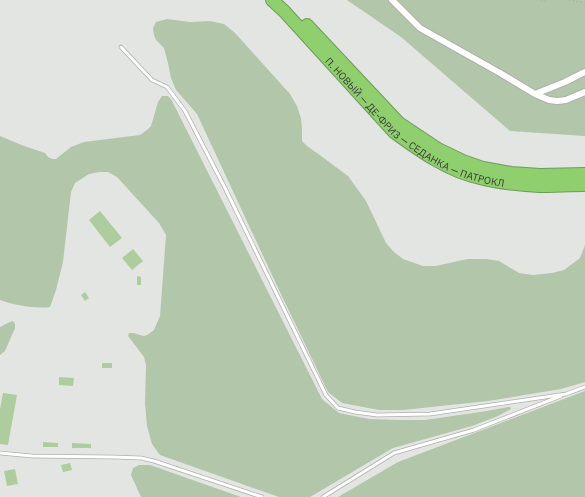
<svg xmlns="http://www.w3.org/2000/svg" width="585" height="497" viewBox="0 0 585 497" font-family="'IBM Plex Sans',sans-serif">
<style>
.green{fill:#b2c6a9}
.building{fill:#aecd9f}
.lines{fill:none;stroke-linecap:round;stroke-linejoin:round}
.lane-casing{stroke:#afb1ae;stroke-width:4.5}
.street-casing{stroke:#afb1ae;stroke-width:8}
.highway-casing{stroke:#709a5b;stroke-width:14}
.path{stroke:#a0a2a0;stroke-width:1;stroke-dasharray:1 3;stroke-linecap:butt}
.lane{stroke:#fff;stroke-width:3}
.street{stroke:#fff;stroke-width:6}
.highway{stroke:#8fcf6e;stroke-width:12}
.labels{text-anchor:middle;stroke-width:3;stroke-linejoin:round;paint-order:stroke}
.street-label{font-size:10px;fill:#373837;stroke:#e3e5e2}
</style>
<rect width="100%" height="100%" fill="#e3e5e2"/>
<path class="green" d="M347 0H585V136L510 131 401 37Z
M167 19 190 22 210 21 224 24 235 33 290 94 297 106 301 118 302 129V141L307 146 317 153 348 176 366 201 386 243 394 252 403 259 423 266H436L467 259H486L499 261 519 273 533 275 552 273 564 270 580 258 585 245V382L561 389 488 401 403 410H379L342 403 328 392 279 290 197 114 176 90 171 78 168 63 164 48 156 40 154 35 153 28 156 22Z
M162 96H168L171 99 322 399 339 413 369 419 398 420H425L487 411 508 407H510L511 409 498 416 472 426 393 448 310 497H279L160 455 152 444 147 426 145 404 146 365 144 357 128 336 129 333H133L144 336 147 335 154 330 160 316 166 235 159 223 117 177 108 172H99L89 174 75 183 71 192 63 262 56 290 50 307C35 309 14 305 0 300V136L24 146 45 153 48 157 52 159H56L71 147 84 142 140 135 147 130 151 126 158 102Z
M13 321 15 324V328L5 351 0 355V327L10 322Z
M585 391V497H338L398 462Z
M139 465H150L241 497H141L131 475 133 468Z"/>
<path class="building" d="M100 211 122 238 110 247 89 220Z
M133 249 143 261 132 270 122 258Z
M137 276 141 277V285H137Z
M85 292 89 298 85 301 81 295Z
M102 363H112V368H102Z
M59 377 74 378 73 386 59 385Z
M3 393 17 395 8 445 0 444V409Z
M43 442 58 443V447H43Z
M72 443 91 444V448H72Z
M70 463 72 470 63 472 61 465Z
M15 469 18 484 7 486 4 471Z"/>
<g class="lines">
<defs>
<path id="lane" d="M121 47 152 80 167 87 185 111 225 188 326 395 338 408 355 412 377 415 430 414 566 394 585 387
M0 453 32 456 113 457 141 458 154 461 262 497
M323 497 394 453 474 430 561 396"/>
<path id="street" d="M392 0 420 28 500 73 535 94 549 100 557 101 566 100 585 92
M535 94 565 82 585 72"/>
<g id="highway">
<path id="s1" d="M272 0 284 11 394 132C420 151 448 171 480 178 499 183 520 185 539 186 554 186 570 185 585 185"/>
<path d="M307 25 399 123 438 149 463 161 483 168 511 173 540 175 585 174"/>
</g>
</defs>
<use href="#lane" class="lane-casing"/>
<use href="#street" class="street-casing"/>
<use href="#highway" class="highway-casing"/>
<path class="path" d="M541 0 546 1 548 0
M569 0 585 3"/>
<use href="#lane" class="lane"/>
<use href="#street" class="street"/>
<use href="#highway" class="highway"/>
</g>
<g class="labels">
<g class="street-label">
<text dy="4" stroke="none"><textPath href="#s1" startOffset="192">П. НОВЫЙ — ДЕ-ФРИЗ — СЕДАНКА — ПАТРОКЛ</textPath></text>
</g>
</g>
</svg>
